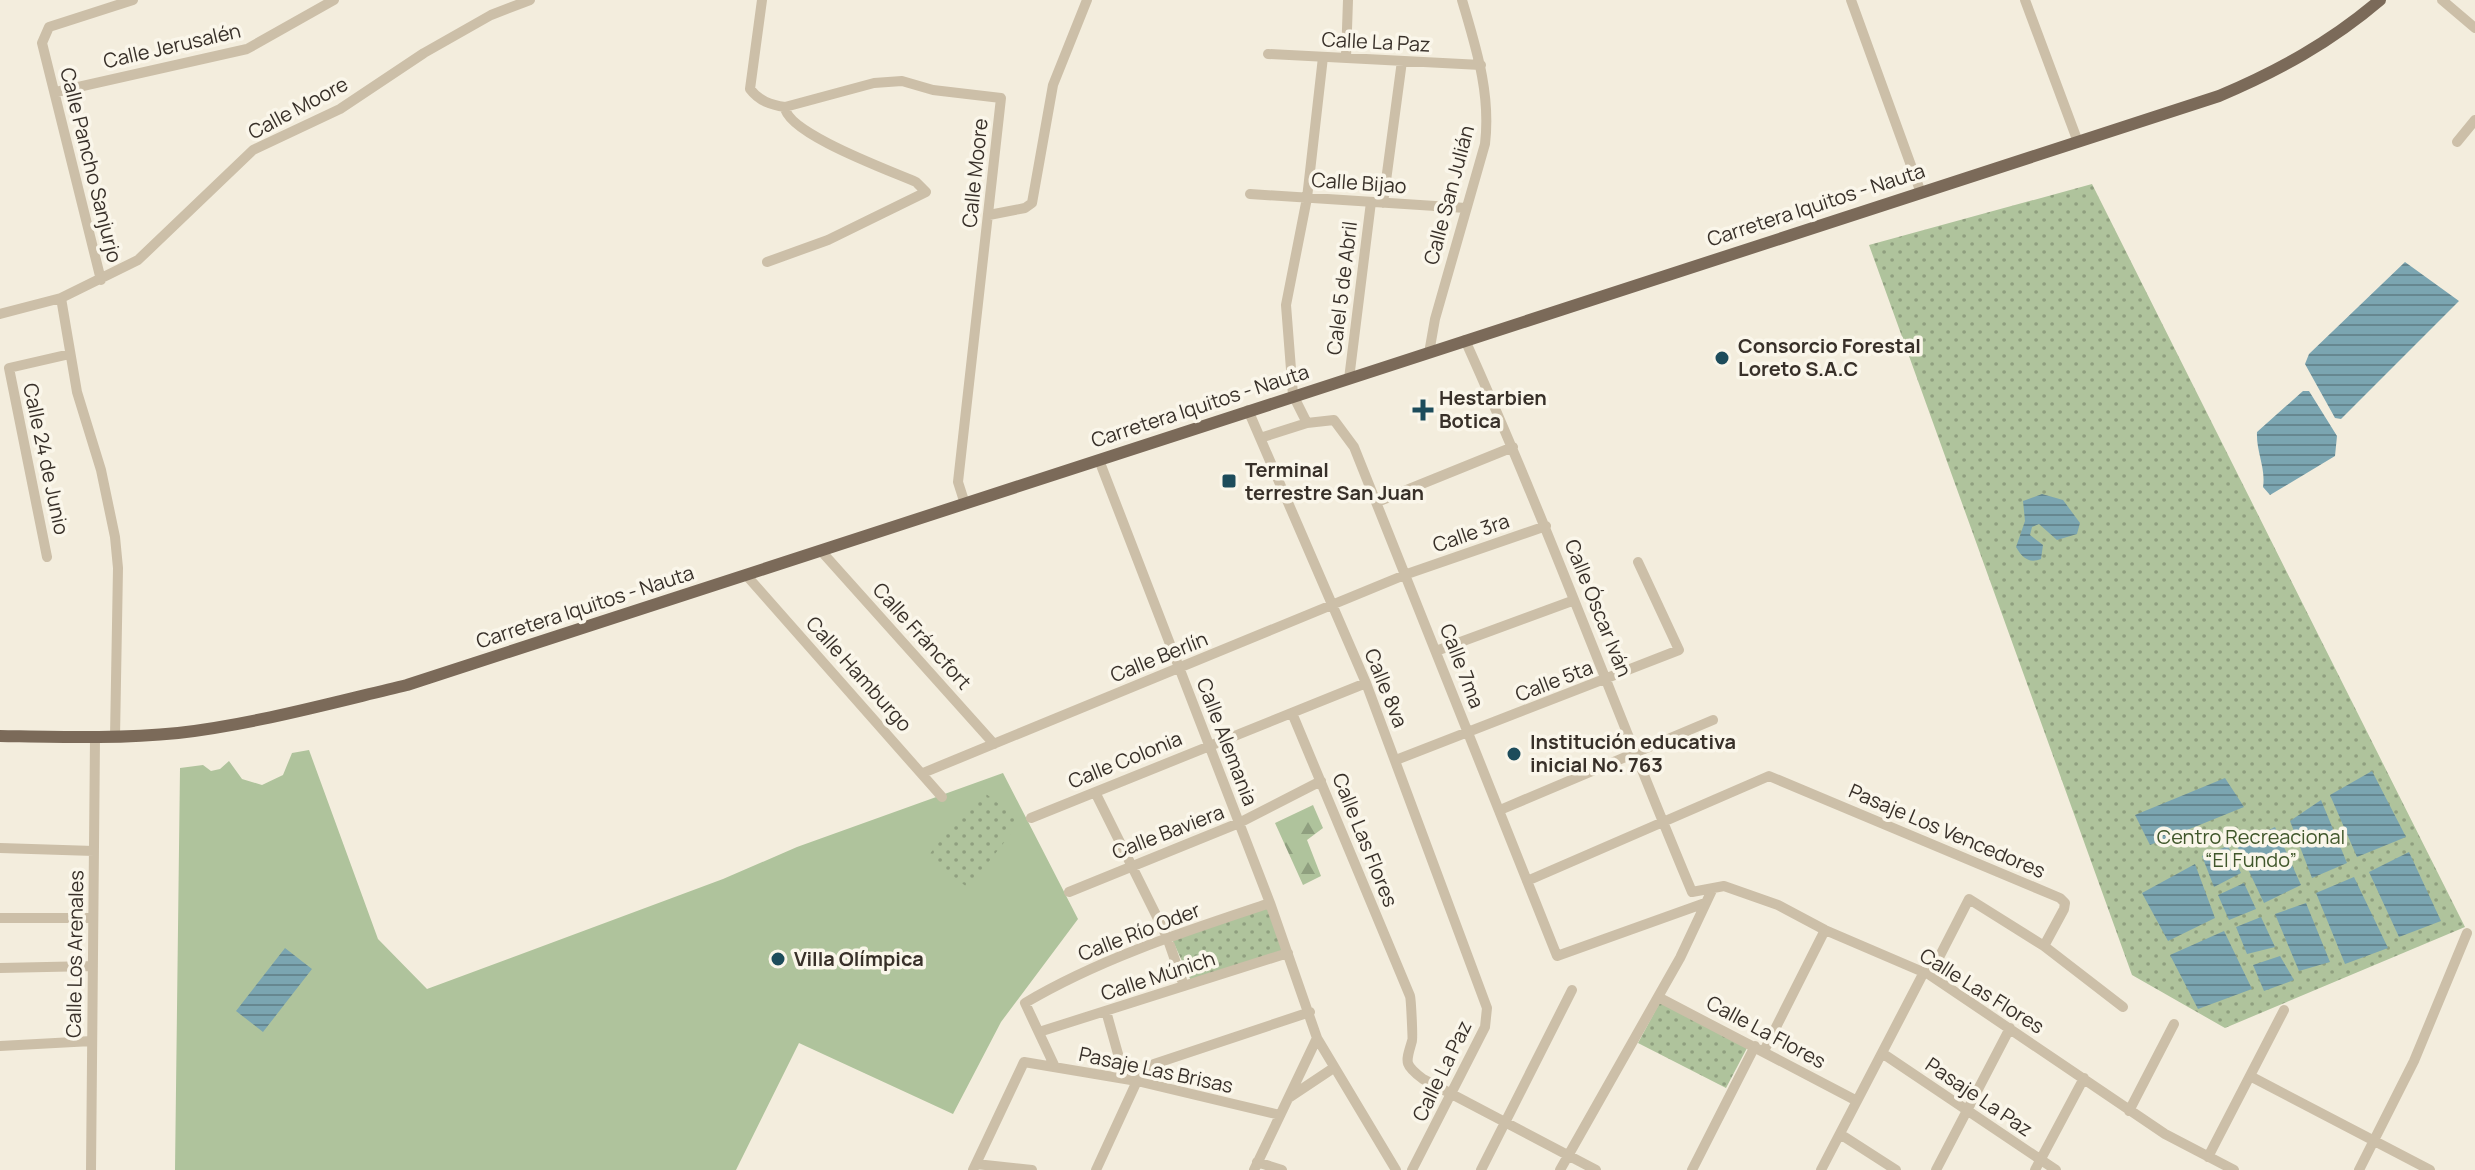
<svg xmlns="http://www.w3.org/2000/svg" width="2475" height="1170" viewBox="0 0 2475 1170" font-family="Manrope,sans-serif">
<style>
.grass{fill:#afc39c}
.forest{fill:url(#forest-firs)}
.park{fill:url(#park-dots)}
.water{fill:url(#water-rules)}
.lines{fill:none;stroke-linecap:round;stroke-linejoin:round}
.minor{stroke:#ccbfa8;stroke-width:10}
.major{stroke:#7b6a59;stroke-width:12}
.poi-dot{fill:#1d4c5b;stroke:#faf6ea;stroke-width:3}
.labels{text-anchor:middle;stroke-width:7;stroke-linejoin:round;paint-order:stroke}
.street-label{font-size:20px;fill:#383029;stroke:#faf6ea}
.poi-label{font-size:20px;font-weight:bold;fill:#383029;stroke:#faf6ea;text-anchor:start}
.park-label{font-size:20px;fill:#40572b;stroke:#faf6ea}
</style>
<defs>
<pattern id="forest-firs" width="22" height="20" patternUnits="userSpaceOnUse" patternTransform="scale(2)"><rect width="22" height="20" fill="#afc39c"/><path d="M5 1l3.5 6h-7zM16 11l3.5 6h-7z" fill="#8f9f7f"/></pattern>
<pattern id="park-dots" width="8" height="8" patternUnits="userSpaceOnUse" patternTransform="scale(2)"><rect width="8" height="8" fill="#afc39c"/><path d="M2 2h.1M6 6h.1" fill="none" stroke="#8f9f7f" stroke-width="1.8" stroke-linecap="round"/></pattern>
<pattern id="water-rules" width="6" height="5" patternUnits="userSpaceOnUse" patternTransform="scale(2)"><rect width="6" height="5" fill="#7ba5b1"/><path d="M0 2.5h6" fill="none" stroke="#668790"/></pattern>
</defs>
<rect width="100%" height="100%" fill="#f3eddd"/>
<path class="grass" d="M309 750 378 939 427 989 723 879 797 847 1003 773 1078 919 1001 1022 953 1114 799 1043 736 1170H175L180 768 203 765 211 771 220 769 229 761 242 779 262 785 283 775 292 753Z"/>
<path class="forest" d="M1313 805 1323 828 1307 840 1321 876 1303 885 1275 823Z"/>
<path class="park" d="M2092 184 2465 927 2225 1028 2132 975 1869 245Z
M981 790 1021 821 968 888 928 856Z
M1271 904 1289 952 1192 983 1171 937Z
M1660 1002 1747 1048 1726 1088 1638 1043Z"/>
<path class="water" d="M2405 262 2459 301 2341 419 2335 418 2305 364 2309 354Z
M2303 391H2309L2337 436 2335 456 2270 495 2263 487C2266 468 2256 452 2257 432Z
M2042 494 2063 500 2080 523 2077 534 2057 540 2039 524 2032 527 2030 535 2043 545 2041 559C2028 564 2022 557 2016 547L2025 521 2023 501Z
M2372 771 2406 837 2357 857 2330 795Z
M2225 778 2244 807 2150 845 2135 815Z
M2321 800 2347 863 2312 878 2290 821Z
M2275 827 2301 885 2264 903 2237 846Z
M2228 846 2241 873 2214 887 2202 856Z
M2409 852 2441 921 2399 937 2369 872Z
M2195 864 2215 918 2168 941 2142 893Z
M2354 877 2388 948 2345 964 2316 893Z
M2244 883 2256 909 2229 920 2218 895Z
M2306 903 2330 962 2299 971 2275 914Z
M2261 917 2275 947 2247 954 2236 927Z
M2224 931 2252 989 2198 1009 2170 955Z
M285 948 312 969 263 1032 236 1011Z
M2280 956 2294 980 2264 991 2253 965Z"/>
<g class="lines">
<path class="minor" d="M762 0 750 89C759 101 771 105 785 107L874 83 902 81 933 90 1001 98 958 482 965 504
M1851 0 1921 193
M2025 0 2078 142
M2442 0 2475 28
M1268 54 1481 65
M1346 58 1348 0
M56 92 247 49 334 0
M2457 142 2475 120
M1250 194 1466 208
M1383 203 1402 61
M989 215 1025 208 1032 203 1053 85 1087 0
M767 262 828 240 926 192 916 182C891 171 786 133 785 107
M101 280 42 43 49 27 133 0
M61 298 138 260 253 150 340 109 424 53 491 15 530 0
M0 314 61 298 77 392 101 470 115 537 118 568 115 737
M1465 340C1547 522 1615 709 1692 892L1724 886 1778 905 1825 930 1930 975 2165 1134 2234 1170
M1429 353 1435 319 1485 144C1491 93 1476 48 1462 0
M1349 379 1371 202
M1248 410 1366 683 1487 1008 1485 1027 1412 1170
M1307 423 1293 395 1286 305 1307 198 1323 57
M1260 438 1307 423 1334 420 1354 447 1557 956 1705 903
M1099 460 1270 903 1317 1038 1396 1170
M1377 502 1513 447
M822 552 994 744
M47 557 9 368 70 354
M747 576 942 797
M1436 651 1572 601
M1292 713 1410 996C1411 999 1413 1039 1412 1041 1406 1062 1403 1064 1423 1079L1596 1170
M1396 760 1679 650 1638 562
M923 773 1407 574 1546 526
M1095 792 1167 937 1184 986
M1500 810 1713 720
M1031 818 1366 683
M0 848 94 851
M1527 881 1769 776 2060 898 2065 903 2064 909 2044 946
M1069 892 1239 823 1321 781
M0 918H93
M0 968 93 966
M1930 975 1969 899 2044 946 2123 1007
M1658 997 1857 1101
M1106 1011 1125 1079
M1039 1032 1288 953
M0 1046 92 1041
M1764 1051 1825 930
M1882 1053 2056 1170
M1055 1067 1025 1003C1101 958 1186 931 1270 903
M2250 1076 2430 1170
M1290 1097 1332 1069
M2129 1111 2174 1024
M1840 1134 1896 1170
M2208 1157 2284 1010
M1257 1162 1282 1170
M976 1164 1032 1170
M91 1170 95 738
M973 1170 1024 1062 1137 1081 1280 1115
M1096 1170 1137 1081 1154 1064 1310 1012
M1254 1170 1317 1038
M1481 1170 1572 990
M1560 1170 1680 958 1713 888
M1692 1170 1755 1046
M1821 1170 1924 972
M1936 1170 2010 1028
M2035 1170 2084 1078
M2359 1170 2414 1061 2467 933"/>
<path class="major" d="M0 736C59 737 119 739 178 733 255 724 331 703 407 685L2219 96C2278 71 2331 42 2380 0"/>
</g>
<g class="poi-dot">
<circle cx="1722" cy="358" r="8"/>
<path d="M1419 398h8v8h8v8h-8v8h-8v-8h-8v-8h8z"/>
<rect x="1221" y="473" width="16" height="16" rx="4"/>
<circle cx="1514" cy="754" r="8"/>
<circle cx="778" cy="959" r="8"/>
</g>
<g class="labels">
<g class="street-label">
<text transform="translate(1376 42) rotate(3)" y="7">Calle La Paz</text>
<text transform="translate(172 46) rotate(-13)" y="7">Calle Jerusalén</text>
<text transform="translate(298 108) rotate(-28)" y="7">Calle Moore</text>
<text transform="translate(91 165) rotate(76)" y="7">Calle Pancho Sanjurjo</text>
<text transform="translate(975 173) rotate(-84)" y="7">Calle Moore</text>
<text transform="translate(1359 183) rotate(4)" y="7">Calle Bijao</text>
<text transform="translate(1449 195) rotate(-75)" y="7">Calle San Julián</text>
<text transform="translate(1816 205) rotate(-18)" y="7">Carretera Iquitos - Nauta</text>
<text transform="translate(1342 288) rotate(-83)" y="7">Calel 5 de Abril</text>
<text transform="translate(1200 406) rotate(-18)" y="7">Carretera Iquitos - Nauta</text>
<text transform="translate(46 459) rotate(78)" y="7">Calle 24 de Junio</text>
<text transform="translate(1471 533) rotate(-19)" y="7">Calle 3ra</text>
<text transform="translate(585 607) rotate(-18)" y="7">Carretera Iquitos - Nauta</text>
<text transform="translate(1598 608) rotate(68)" y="7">Calle Óscar Iván</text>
<text transform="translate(922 636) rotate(48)" y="7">Calle Fráncfort</text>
<text transform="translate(1159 657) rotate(-22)" y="7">Calle Berlín</text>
<text transform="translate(1462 666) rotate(69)" y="7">Calle 7ma</text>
<text transform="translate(859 674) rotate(48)" y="7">Calle Hamburgo</text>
<text transform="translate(1554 681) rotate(-21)" y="7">Calle 5ta</text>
<text transform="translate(1386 688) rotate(68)" y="7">Calle 8va</text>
<text transform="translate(1227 742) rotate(69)" y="7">Calle Alemania</text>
<text transform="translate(1125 760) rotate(-22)" y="7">Calle Colonia</text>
<text transform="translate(1947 831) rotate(23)" y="7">Pasaje Los Vencedores</text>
<text transform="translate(1168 832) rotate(-21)" y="7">Calle Baviera</text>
<text transform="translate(1365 840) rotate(68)" y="7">Calle Las Flores</text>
<text transform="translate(1139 932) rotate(-21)" y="7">Calle Río Oder</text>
<text transform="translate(75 954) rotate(-89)" y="7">Calle Los Arenales</text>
<text transform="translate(1158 976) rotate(-18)" y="7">Calle Múnich</text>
<text transform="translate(1982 991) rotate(32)" y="7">Calle Las Flores</text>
<text transform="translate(1766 1032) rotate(28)" y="7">Calle La Flores</text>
<text transform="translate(1156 1070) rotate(12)" y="7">Pasaje Las Brisas</text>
<text transform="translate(1442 1071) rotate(-64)" y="7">Calle La Paz</text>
<text transform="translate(1979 1097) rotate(34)" y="7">Pasaje La Paz</text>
</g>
<g class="poi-label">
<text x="1738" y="353">Consorcio Forestal<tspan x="1738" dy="23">Loreto S.A.C</tspan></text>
<text x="1439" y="405">Hestarbien<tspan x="1439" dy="23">Botica</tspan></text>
<text x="1245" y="477">Terminal<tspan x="1245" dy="23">terrestre San Juan</tspan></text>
<text x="1530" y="749">Institución educativa<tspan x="1530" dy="23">inicial No. 763</tspan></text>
<text x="794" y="966">Villa Olímpica</text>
</g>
<g class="park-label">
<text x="2251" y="844">Centro Recreacional<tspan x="2251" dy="23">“El Fundo”</tspan></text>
</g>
</g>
</svg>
